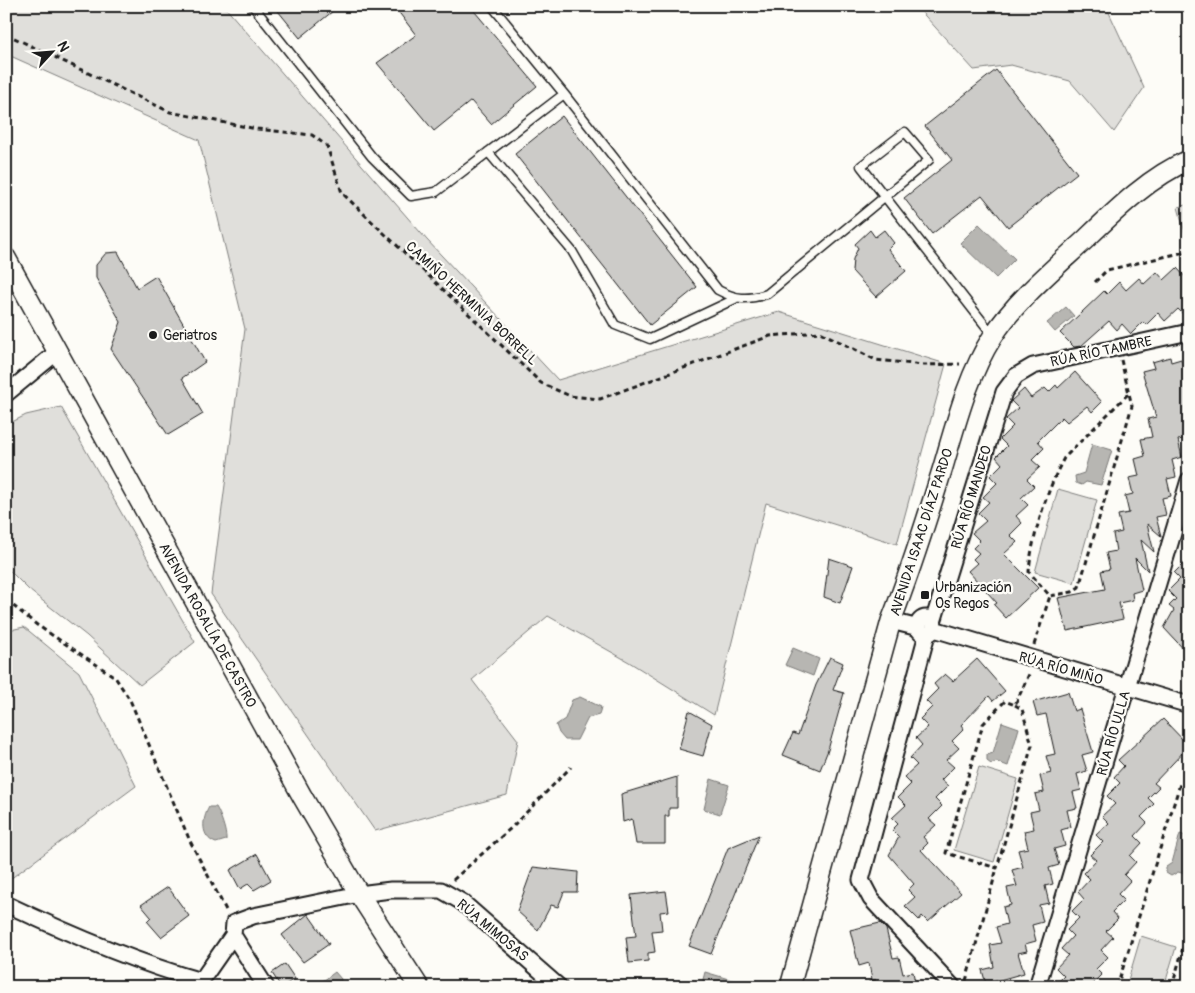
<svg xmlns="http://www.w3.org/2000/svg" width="1195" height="993" viewBox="0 0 1195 993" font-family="Pangolin,sans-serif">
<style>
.green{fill:#e0dfdb;stroke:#7e7e7c}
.water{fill:#b7b6b2;stroke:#797876}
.building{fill:#cccbc8;stroke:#1c1c1c}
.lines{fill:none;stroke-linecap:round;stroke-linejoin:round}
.service-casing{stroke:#1c1c1c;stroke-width:11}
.minor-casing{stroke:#1c1c1c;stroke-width:19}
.tertiary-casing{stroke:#1c1c1c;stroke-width:22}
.path{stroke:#1c1c1c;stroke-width:3;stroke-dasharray:5 4;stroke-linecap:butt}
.service{stroke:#fdfcf7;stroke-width:8}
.minor{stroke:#fdfcf7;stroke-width:15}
.tertiary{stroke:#fdfcf7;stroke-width:19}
.poi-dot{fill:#1c1c1c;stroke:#fdfcf7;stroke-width:2}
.labels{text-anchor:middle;stroke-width:4.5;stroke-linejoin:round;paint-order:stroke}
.street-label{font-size:14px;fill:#1c1c1c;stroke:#fdfcf7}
.poi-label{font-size:14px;fill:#1c1c1c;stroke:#fdfcf7;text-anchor:start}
</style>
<rect width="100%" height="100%" fill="#fdfcf7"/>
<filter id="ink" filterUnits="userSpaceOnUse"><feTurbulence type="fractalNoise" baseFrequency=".02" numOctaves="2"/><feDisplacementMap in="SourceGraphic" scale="10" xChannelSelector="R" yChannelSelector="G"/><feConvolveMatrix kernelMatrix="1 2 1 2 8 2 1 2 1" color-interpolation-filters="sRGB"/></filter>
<g filter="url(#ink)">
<path class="green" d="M6 6H224L427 240 558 380 779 312 946 364 897 544 766 503 714 715 629 662 548 616 472 680 518 740 507 795 375 831 211 594 245 329 199 140 6 54Z
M916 6H1106L1144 88 1114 132 1070 81 1011 65 974 70Z
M1189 204V244H1188L1178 207Z
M61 407 195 642 140 685 87 636 29 590 6 567V425L26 415Z
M1058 489 1097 500 1074 583 1035 572Z
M24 627 79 672 136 786 6 882V631Z
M979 767 1018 779 994 862 954 850Z
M1141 936 1176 947 1164 987H1126Z"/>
<path class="water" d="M979 224 1015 259 996 278 960 243Z
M1066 307 1074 316 1055 332 1047 323Z
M1092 444 1112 450 1101 485 1086 482 1082 485 1076 483 1075 476 1084 473Z
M793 648 819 659 813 676 785 665Z
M580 697 601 707 599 715 588 718 577 740H565L559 733 556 725 565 719 572 700Z
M1002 722 1019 728 1008 766 997 762 991 764 987 761V755L993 753Z
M711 779 729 785 720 814 704 809Z
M209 807H216C220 813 227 833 226 840L216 843C200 837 202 819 209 807Z
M1180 834 1189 837V875L1178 872 1171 876 1166 873V867L1172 863Z
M335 972 341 979 340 987H315Z
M705 972 749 985V987H701Z"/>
<path class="building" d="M274 6H339L300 38Z
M394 6H470L537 86 491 124 471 101 434 131 377 63 416 35Z
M996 70 1077 173 1008 227 982 195 932 234 904 198 952 160 925 126Z
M562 116 697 287 650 325 515 154Z
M870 230 875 237 884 230 894 243 888 249 906 271 876 297 852 271 853 259 858 248 855 244Z
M118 252 137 288 156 276 205 362 182 378 203 414 168 435 111 349 121 322 96 278V265L106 253Z
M1177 268 1189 281V320L1178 309 1165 321 1158 313 1146 325 1143 322 1131 334 1122 324 1117 330 1109 321 1081 346 1074 347 1060 333 1104 291 1107 294 1119 282 1126 290 1139 278 1144 284 1157 272 1164 280Z
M1170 357 1171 362 1181 359 1189 385V419L1184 420 1188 438 1178 440 1182 457 1172 460 1176 477 1167 479 1171 496 1162 498 1166 515 1156 517 1161 536 1147 524 1154 552 1141 540 1148 571 1135 558 1142 590 1132 593 1133 600 1119 603 1123 619 1067 631 1058 598 1105 589 1101 571 1110 569 1106 553 1116 551 1113 534 1122 532 1118 515 1129 513 1125 496 1133 494 1129 478 1139 476 1135 459 1145 456 1141 439 1152 437 1148 419 1156 417 1142 371 1154 368 1152 362Z
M1075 372 1102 402 1092 412 1087 406 1067 422 1062 417 1038 441 1044 448 1032 460 1040 467 1027 479 1034 486 1021 498 1028 505 1016 516 1022 523 1010 535 1017 542 1004 554 1038 588 1006 618 994 605 997 603 968 571 977 563 973 559 979 553 973 548 980 541 972 533 986 521 978 513 989 502 983 497 997 483 990 476 1002 464 996 457 1007 446 1000 439 1013 426 1006 419 1018 408 1011 401 1024 389 1031 398 1045 388 1049 392 1056 385 1058 388Z
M829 558 853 566 840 603 824 597Z
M1189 558V655L1164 628 1174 610 1169 606 1176 599 1168 591 1180 579 1174 573Z
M830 657 843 663 833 690 844 693 828 750 820 770 783 755 793 733 798 735 816 685Z
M977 659 1005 691 993 701 989 696 961 725 964 729 952 741 959 748 946 760 954 767 941 780 948 786 935 799 942 806 929 819 936 825 923 837 928 843 921 850 961 893 928 922 922 916 919 920 905 906 915 897 908 890 914 884 889 855 899 837 892 830 898 824 892 818 906 805 898 797 911 784 904 777 917 765 910 758 922 745 916 738 928 727 920 719 932 707 926 701 938 689 934 684 945 674 953 681Z
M1068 692 1074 711 1080 709 1093 752 1082 755 1087 771 1077 774 1081 790 1073 792 1077 808 1067 810 1071 827 1061 830 1065 846 1054 849 1059 865 1049 868 1053 884 1045 886 1049 903 1039 905 1043 922 1032 925 1036 941 1025 944 1027 951 1018 953 1024 973 986 984 982 970 994 967 990 945 1001 943 996 927 1007 924 1003 907 1011 905 1007 888 1017 886 1012 870 1023 867 1018 850 1028 848 1024 831 1034 829 1030 812 1039 810 1035 794 1044 792 1040 776 1051 773 1046 756 1055 754 1046 714 1037 716 1033 702Z
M689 711 712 724 703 756 679 749Z
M1163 719 1189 746 1154 783 1159 787 1148 798 1154 804 1141 817 1147 823 1135 836 1142 843 1130 856 1136 862 1124 875 1130 881 1118 894 1124 900 1112 912 1118 919 1106 931 1113 937 1101 950 1108 957 1096 969 1102 975 1090 987H1053L1064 976 1056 968 1068 955 1061 949 1073 936 1067 930 1079 918 1072 911 1084 899 1078 892 1090 879 1084 873 1096 860 1090 855 1103 842 1096 835 1109 823 1102 816 1115 804 1107 796 1120 783 1114 777 1124 766 1118 760Z
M677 777V808H669V816H665V844H636L632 819 623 822 621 794Z
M759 835 711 954 689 946 728 848Z
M257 854 271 880 254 890 248 884 240 889 230 870Z
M533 867 578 872 577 892H564L558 907 551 905 538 930 517 911Z
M168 887 189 916 161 937 147 921 151 917 141 905Z
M666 891 669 911 660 912 662 930 652 931 655 952 648 953V961L629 963 626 937 636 936 631 895Z
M308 914 329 944 303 962 282 935Z
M880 923 886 929 893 958 899 957 903 974 913 972 916 987H870L869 981 876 980H872L869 963 859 966 850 930Z
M285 964 295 979 281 987 272 973Z"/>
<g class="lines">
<defs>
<path id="service" d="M253 6 372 157 411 196 436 192 564 94 492 6
M564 94 718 290C737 300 747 300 767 294L929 160 905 132 861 166C905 222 949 278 992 334
M488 152 572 251 615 325 650 339 735 299"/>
<path id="minor" d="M6 394 57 352
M918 626a8 8 0 1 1 16 0a8 8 0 1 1-16 0Z
M891 621 919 628
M933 622 1004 392 1016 376 1033 366 1189 332
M934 629 1189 705
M927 634 861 880 871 899 953 987
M6 904C69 934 134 962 201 981L233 935 234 923 253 916 359 894 391 890H441L462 902 559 987
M233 935 266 987
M1037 987 1189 480"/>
<path id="tertiary" d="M6 258 302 796 359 894 419 987
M790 987 891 621C911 570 927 519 943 467 956 423 968 375 993 336 1015 301 1057 266 1087 238 1117 209 1151 176 1189 160"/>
</defs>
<use href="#service" class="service-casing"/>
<use href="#minor" class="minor-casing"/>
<use href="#tertiary" class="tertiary-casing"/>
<path class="path" d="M6 34 170 112 257 129 312 135 327 146 342 193 541 383 570 396 600 399 770 336 820 332 876 360 924 365 960 364
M1095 282 1107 270 1189 251
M1121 360 1132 406 1079 587 1072 592 1050 596 1029 572C1031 539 1048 487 1064 458L1129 393
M6 600 37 625 115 677 130 700 190 841 227 912
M1034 645 1050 596
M1015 705 1022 709 1032 745 997 868 946 853 983 724 1005 701 1015 705 1030 672
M453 880 511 828 571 767
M966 981 997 868
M1117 987 1180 784 1189 776
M1172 987 1189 927"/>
<use href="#service" class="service"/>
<use href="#minor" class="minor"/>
<use href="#tertiary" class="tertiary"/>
</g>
</g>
<g class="poi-dot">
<circle cx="153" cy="335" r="5"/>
<rect x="920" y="590" width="10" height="10" rx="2.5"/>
</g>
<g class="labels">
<g class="street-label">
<text transform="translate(472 303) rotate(43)" y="5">CAMIÑO HERMINIA BORRELL</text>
<text transform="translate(1101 351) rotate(-12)" y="5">RÚA RÍO TAMBRE</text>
<text transform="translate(971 497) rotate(-73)" y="5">RÚA RÍO MANDEO</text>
<text transform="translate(921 532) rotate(-72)" y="5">AVENIDA ISAAC DÍAZ PARDO</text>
<text transform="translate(208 625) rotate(61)" y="5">AVENIDA ROSALÍA DE CASTRO</text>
<text transform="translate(1061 668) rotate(16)" y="5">RÚA RÍO MIÑO</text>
<text transform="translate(1113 733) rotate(-74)" y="5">RÚA RÍO ULLA</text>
<text transform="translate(493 930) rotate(40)" y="5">RÚA MIMOSAS</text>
</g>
<g class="poi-label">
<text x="163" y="340">Geriatros</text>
<text x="935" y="592">Urbanización<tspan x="935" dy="16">Os Regos</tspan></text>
</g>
</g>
<rect width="1195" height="993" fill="none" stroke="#fdfcf7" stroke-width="25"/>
<rect x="12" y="12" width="1170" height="968" fill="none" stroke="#1c1c1c" stroke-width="2" filter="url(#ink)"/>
<g transform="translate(52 52) rotate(64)" stroke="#fdfcf7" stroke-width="4" paint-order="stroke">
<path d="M0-4L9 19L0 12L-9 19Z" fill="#1c1c1c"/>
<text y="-8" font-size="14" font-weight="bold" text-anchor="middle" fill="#1c1c1c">N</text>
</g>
</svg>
